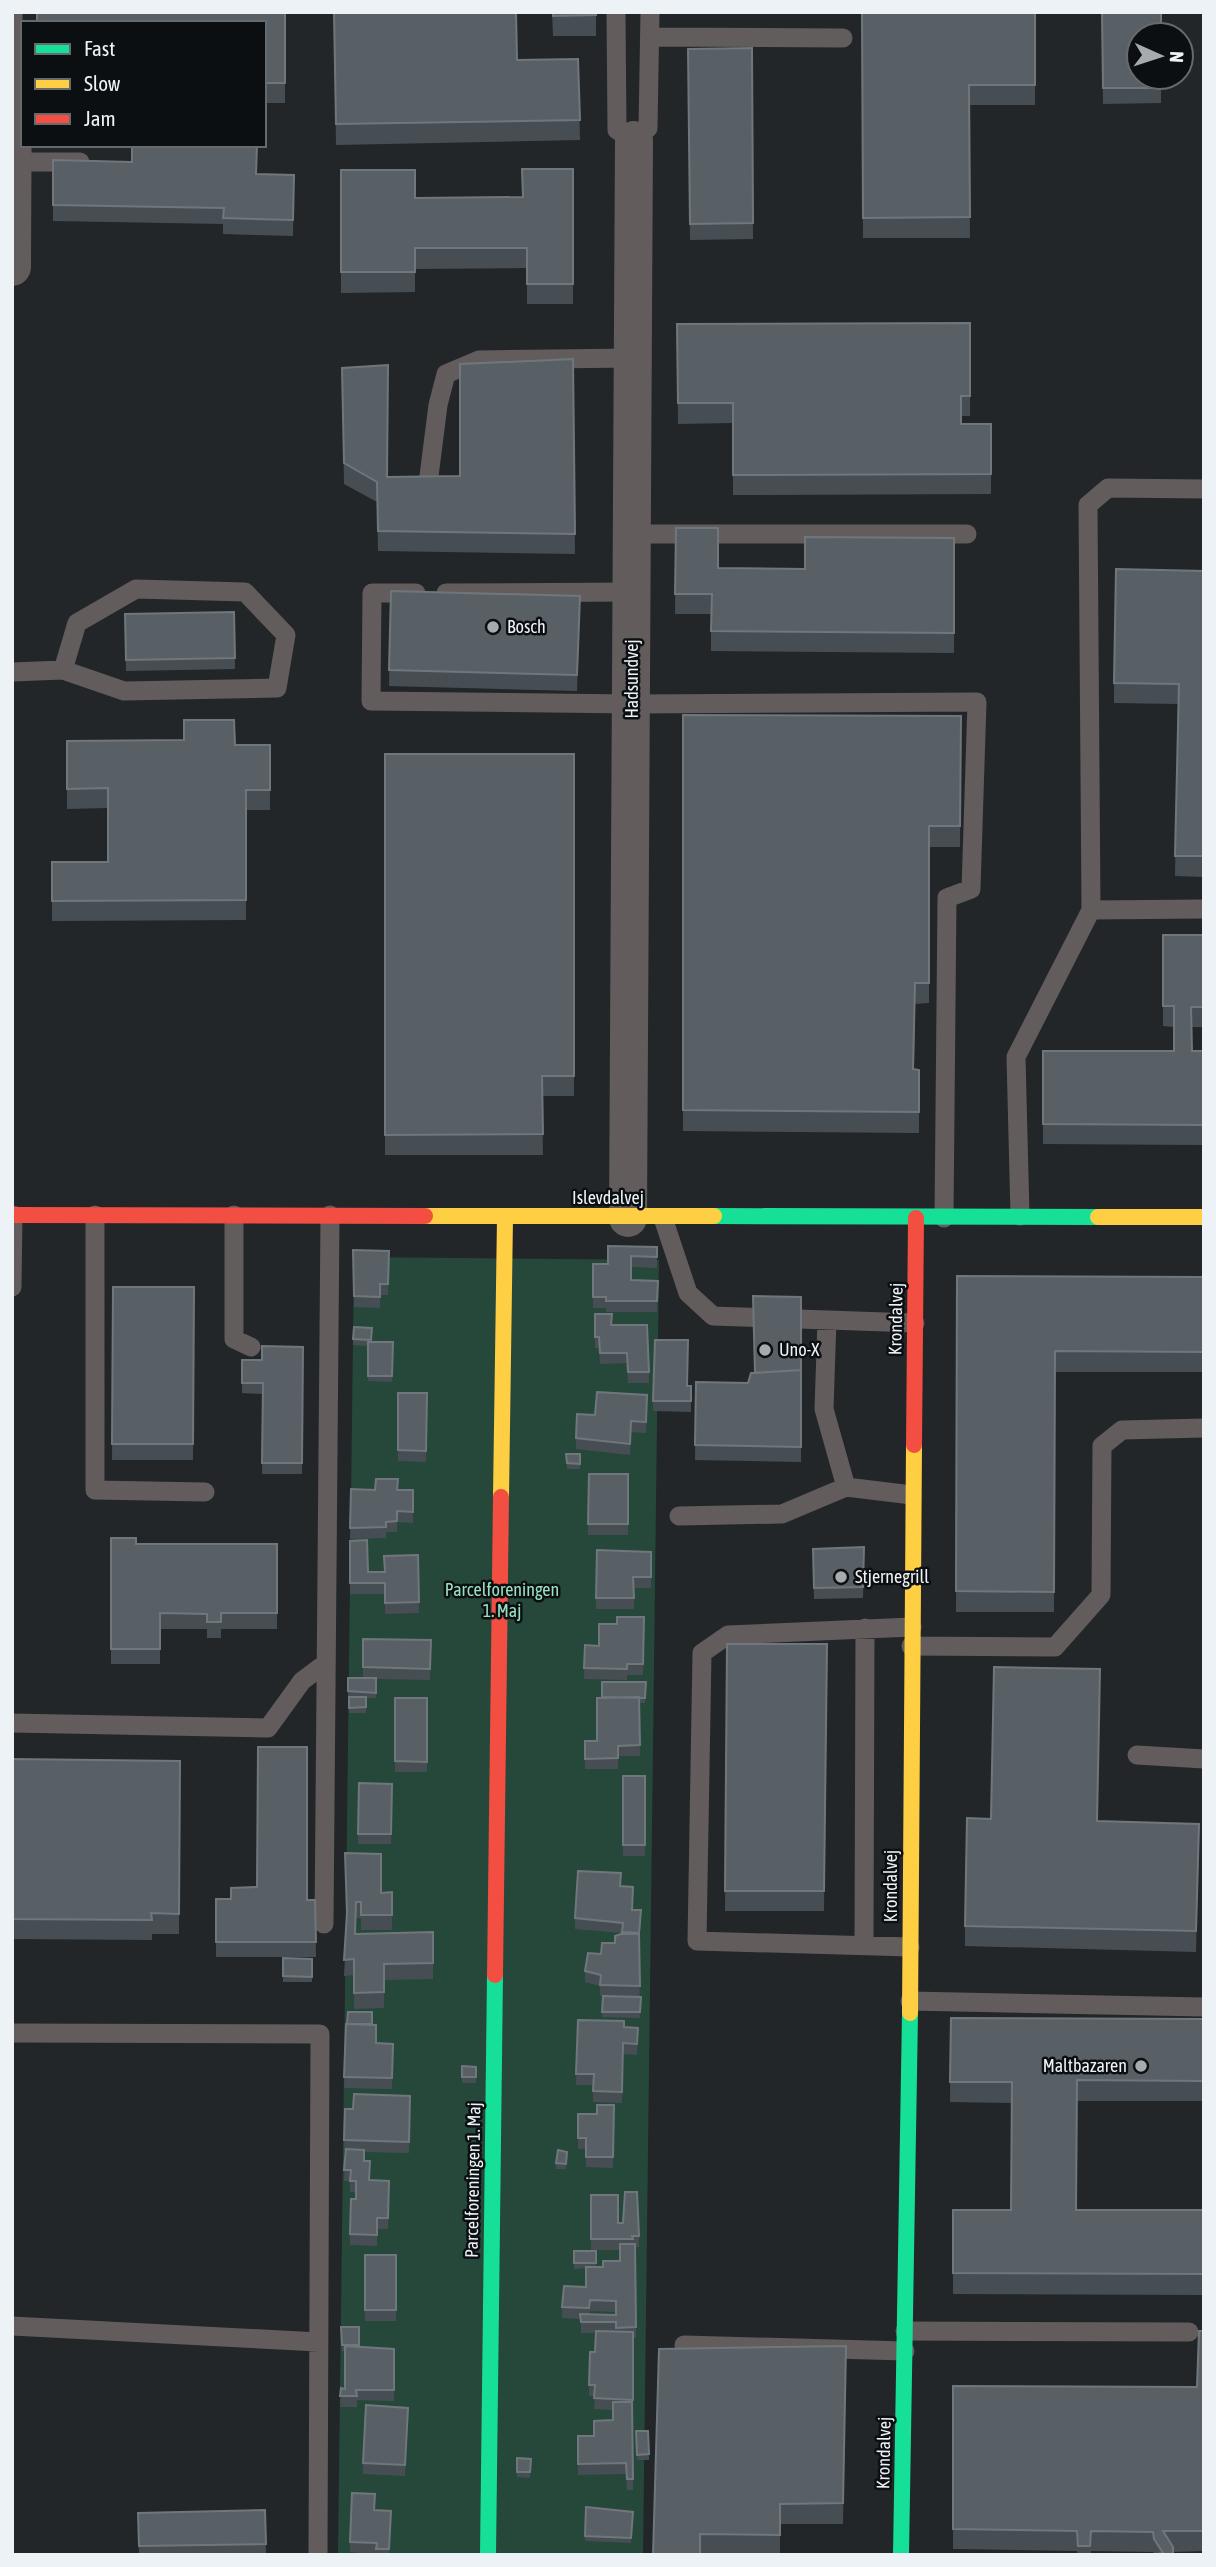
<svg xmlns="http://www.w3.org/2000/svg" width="1216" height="2567" viewBox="0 0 1216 2567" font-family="'Asap Condensed',sans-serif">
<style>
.green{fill:#26483a}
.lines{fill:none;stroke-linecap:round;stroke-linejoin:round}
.lane{stroke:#635c5c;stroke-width:19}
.street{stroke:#635c5c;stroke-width:38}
.fast{stroke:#16e098;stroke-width:16}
.slow{stroke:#ffcf43;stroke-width:16}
.jam{stroke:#f24e42;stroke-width:16}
.wall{fill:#474e53;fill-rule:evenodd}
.building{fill:#596065;stroke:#70777c;stroke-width:2}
.poi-dot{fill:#a6abae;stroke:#0c0f12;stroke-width:2.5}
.labels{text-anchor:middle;stroke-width:5;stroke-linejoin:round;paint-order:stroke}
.poi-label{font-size:18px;fill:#edf2f6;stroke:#0c0f12;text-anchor:start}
.street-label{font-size:18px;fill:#edf2f6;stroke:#0c0f12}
.park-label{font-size:18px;fill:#9ae1c1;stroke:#0c0f12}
</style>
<rect width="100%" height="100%" fill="#222629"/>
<path class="green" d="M354 1257 659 1260 643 2555H338Z"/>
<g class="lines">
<path class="lane" d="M13 12V43
M616 12 617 130 634 140 648 128 650 12
M650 37 843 38
M13 162H80
M429 476 438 405 446 374 479 360 633 358
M632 534H967
M416 593H372L371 701 631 704 977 702 971 889 947 898 944 1218
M446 593 632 592
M12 672 63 670 124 691 277 688 286 635 245 592 136 589 77 623 63 670
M1091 910 1088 505 1108 488 1204 489
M95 1215V1490L205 1492
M234 1215V1339L251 1347
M1020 1216 1016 1057 1091 910 1204 909
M663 1218 688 1293 713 1316 915 1323
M12 1287 13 1215
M827 1320 824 1409 846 1487 912 1495
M679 1516 782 1514 846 1487
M911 1646 1055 1647 1101 1595 1102 1446 1122 1430 1204 1428
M12 1723 268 1728 302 1681 326 1663
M1137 1755 1204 1759
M324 1924 330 1215
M864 1945 865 1628
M910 1947 697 1941 702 1653 728 1635 912 1627
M910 2001 1204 2007
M12 2033 320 2034 318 2555
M12 2326 319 2342
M905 2331 1189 2332
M684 2345 905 2351"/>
<path class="street" d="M12 267 13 43
M628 1218 634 140"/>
<path class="fast" d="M714 1216 1098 1217
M488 2555 495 1975
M901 2555 910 2013"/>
<path class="slow" d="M425 1216H714
M1098 1217H1204
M501 1497 505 1217
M910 2013 914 1445"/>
<path class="jam" d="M12 1215 425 1216
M914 1445 916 1218
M495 1975 501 1497"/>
</g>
<path class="wall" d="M37 12H285V103H264V23H37Z
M334 12 517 60 578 59 580 140 336 145Z
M552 12H596V36H553Z
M862 12H1035V105H969L970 238H863Z
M1102 12 1161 77V103L1103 104Z
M752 48 753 239 690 240 688 49Z
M53 160 132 162 256 174 294 175 293 236 223 234V224L53 221Z
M573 169V304H527V268L415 269V292L341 293V170L415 198 522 197Z
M970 323V416H961V424H991V494L733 495V423L678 424 677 324Z
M573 359 575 554 378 551 377 502 344 484 342 368 387 477 460 476Z
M676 528 718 568 805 569 954 538V653L711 651V614H675Z
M1204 571V877L1175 876 1178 704 1114 703V683Z
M391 591 580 596 577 691 389 686Z
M234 612 235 669 126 671 125 614Z
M683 715 961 716 960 847H929V1003L915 1004 914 1069 919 1070V1133L683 1131Z
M67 741 270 745V810H246V920L52 921V862H108V808L67 809Z
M385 754H574V1096H542L543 1155H385Z
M1163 935H1204V1027H1192V1051H1204V1145L1043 1144V1051H1174V1027L1163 1026Z
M657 1247V1268L631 1267V1280L658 1281 657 1312H606V1308H593V1264H608Z
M353 1250 389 1251 388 1295H380V1308L354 1307Z
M957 1276 1204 1277V1372H1055L1054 1612H956Z
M113 1287H194L193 1460H112Z
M801 1297V1462L695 1460 696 1382 748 1383Z
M595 1314 612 1325 649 1372V1383H628L627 1363 600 1364 599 1348H595Z
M354 1327 372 1328V1342H393L392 1382 368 1381V1346L353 1345Z
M655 1340 687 1386H691V1412L653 1411Z
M303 1347 302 1474H262L263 1394 242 1393V1360H262Z
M398 1393H427L426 1462 398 1461Z
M647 1406 646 1433 631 1432 630 1455 576 1449V1438L595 1415Z
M566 1454H580V1469H567Z
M589 1474H628V1535H588Z
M351 1489 413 1490V1523L397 1522V1532H386V1538L350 1539Z
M111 1538 136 1544H277V1629H221V1638H207V1629H160V1664H111Z
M350 1541 368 1572H385L418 1555 419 1613 385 1614V1594H350Z
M864 1547 863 1598 814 1599 813 1549Z
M597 1550 651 1552V1588H634V1609H596Z
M644 1617 643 1675H627V1680L584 1679 585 1645 599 1646 617 1624Z
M363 1639 431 1640 430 1680 376 1679V1698H366V1713H349V1697H365L348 1696V1678H363Z
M727 1644H827L824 1911H725Z
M646 1682 645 1703H639L640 1756H618V1769H585V1741H597L602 1698Z
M395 1698H427V1772H395Z
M12 1759 180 1761 179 1934H152V1940L12 1939Z
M623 1776H645V1856H623Z
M359 1783 392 1784 391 1844H358Z
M1097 1821 1199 1824 1196 1952 965 1946V1926Z
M345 1853 381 1893 392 1892V1930H361V1918H356L355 1934 433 1932V1979L384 1980V2008L354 2009V1975L344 1976 347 1918Z
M621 1886 632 1910 641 1921 639 1943 640 2018 602 2017 603 1996 610 1997 600 1996V1986L585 1982V1971L601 1954 615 1943 622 1933 575 1929V1918Z
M216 1899 315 1900 316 1957H216Z
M283 1958 312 1959V1982H283Z
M951 2018 1204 2019V2101H1077V2210H1203V2295L953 2294V2210H1011L1012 2103 950 2102Z
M578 2020 624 2027 638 2028 637 2055 623 2054 622 2103 593 2102V2085H576Z
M346 2024H372L376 2043 393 2044 392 2089 344 2088Z
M462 2066 476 2067V2083H462Z
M410 2096 409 2153 364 2152V2161L370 2180 389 2181 388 2229H377V2246L350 2245V2234L356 2199V2192H350V2181H344L346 2151H344L345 2109H353Z
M614 2105 613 2168 586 2167V2149H578V2114H597Z
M567 2157 566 2169H556V2163Z
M591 2195 618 2223 639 2236V2247H635L636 2338H633V2490H627L626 2474 578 2475V2436H594L613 2420V2410L594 2409 595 2396H589L590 2352H595L596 2333H581V2319L562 2318V2307L586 2287V2268L574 2269V2251H596V2267H603L620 2261V2250H591ZM590 2311 616 2312V2315L590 2314Z
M365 2255H396V2321H365Z
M341 2327H359V2347L394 2349V2401L357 2400V2407H340L341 2388 345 2389V2351H342Z
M1204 2331V2551L1173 2552 1154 2554 1153 2552 1091 2551V2555H1078L1077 2551 953 2549V2386L1197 2387Z
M846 2346 843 2524H780V2555H653Z
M408 2419 405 2476 363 2474V2463Z
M636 2431H648L649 2460H637Z
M517 2458 531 2459 530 2478 517 2477Z
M586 2507 633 2512 631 2543 585 2541Z
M265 2510 266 2555H139L138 2513Z
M374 2510 391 2522 389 2555 350 2552V2542Z"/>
<path class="building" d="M37 12H285V83H264V23H68V21H37Z
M334 12H516L517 60 578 59 580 120 336 124Z
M553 12H596V15L553 16Z
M862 12H1035V85H969L970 217 863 218Z
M1102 12H1161V35H1139V77H1161V88H1103Z
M752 48 753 223 690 224 688 49Z
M132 145H257L256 174 294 175 293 220 223 218 224 208 53 205V160L132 162Z
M522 169H573V284H527V248H415V272H341V170H415V198L523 197Z
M970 323V396H961V424H991V474L733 475V403H678L677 324Z
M573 359 575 534 378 531 377 482 344 463 342 368 388 365 387 477 460 476V364Z
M676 528H718V568L805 569V537L954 538V633L711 631 712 594H675Z
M1116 569 1204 571V856H1175L1179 684 1114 683Z
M391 591 580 596 577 675 389 670Z
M234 612 235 658 126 660 125 614Z
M683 715 961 716 960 826H929V983H915L913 1069 919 1070V1112L683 1110Z
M184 720H234L235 745H270V790H246V900L52 901V862H108V788L67 789V741L184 740Z
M385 754H574V1076H542L543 1134 385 1135Z
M1163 935H1204V1007H1191L1192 1051H1204V1125L1043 1124V1051H1174V1006H1163Z
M608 1246 657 1247V1257L631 1256V1280L658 1281 657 1301H606V1297H593V1264H608Z
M353 1250 389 1251 388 1284H380V1297L354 1296Z
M957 1276 1204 1277V1352L1055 1351 1054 1592 956 1591Z
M113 1287H194L193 1444H112Z
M753 1296 801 1297V1370L755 1373Z
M595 1314H612L611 1325H647L649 1372H628L627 1353H600L599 1337H595Z
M354 1327 372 1328 371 1340 353 1339Z
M655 1340H688L687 1386H691V1401H653Z
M368 1342H393L392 1376H368Z
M262 1346 303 1347 302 1463H262L263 1383H242V1360H262Z
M801 1370V1447L695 1445 696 1382 748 1383 751 1373Z
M597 1392 647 1395 646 1422 631 1421 630 1444 576 1438 577 1414 595 1415Z
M398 1393H427L426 1451 398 1450Z
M566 1454H580V1464L567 1463Z
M589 1474H628V1524H588Z
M376 1479H398L397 1490H413V1512L397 1511V1521L386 1522V1527L350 1528 351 1489 375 1490Z
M111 1538H136V1544H277V1613H221V1622H207V1614L160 1613V1649H111Z
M367 1540 368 1572H385L384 1556 418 1555 419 1602 385 1603V1583H350V1541Z
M864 1547 863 1587 814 1588 813 1549Z
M597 1550 651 1552V1577H633L634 1598H596Z
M617 1617H644L643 1664H627V1669L584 1668 585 1645 599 1646V1624H617Z
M363 1639 431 1640 430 1669 363 1667Z
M727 1644H827L824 1891H725Z
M994 1667 1100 1669 1097 1821 1199 1824 1196 1931 965 1926 967 1818 991 1819Z
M348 1678H376V1693L348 1691Z
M602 1682H646L645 1698 602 1697Z
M349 1697H366V1707L349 1708Z
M639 1697 640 1745 618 1746V1758L585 1759V1741H597V1698Z
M395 1698H427V1762L395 1761Z
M258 1747H307V1900H315L316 1942H216V1899H231V1888L257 1887Z
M12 1759 180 1761 179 1914 151 1913 152 1920 12 1919Z
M623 1776H645V1845H623Z
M359 1783 392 1784 391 1834H358Z
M345 1853 381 1854V1893L392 1892V1915H361V1902H356L355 1934 433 1932V1963L384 1964V1992L354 1993V1959L344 1960 347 1913Z
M578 1871 621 1873 620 1886 633 1887 632 1910H641L639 1933 622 1932 623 1923 575 1918Z
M621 1934H639L640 1986 600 1985 601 1975 585 1971 588 1953 601 1954 602 1943H615V1936Z
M283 1958 312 1959V1977L283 1976Z
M603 1996 641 1997 640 2012H602Z
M348 2012H372V2024H347Z
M951 2018 1204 2019V2081L1077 2080 1076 2210H1203V2274L953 2273V2210H1011L1012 2082H950Z
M578 2020 624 2021V2027L638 2028 637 2044 623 2043 622 2092 593 2091 594 2074H576Z
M346 2024 376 2025V2043L393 2044 392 2078 344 2077Z
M462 2066 476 2067V2077H462Z
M354 2094 410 2096 409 2142 344 2140 345 2109H353Z
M597 2105H614L613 2157H586V2138H578V2114H597Z
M346 2149 364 2150V2161H370L369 2180 389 2181 388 2218H377V2235L350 2234 351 2199H356V2181H350L351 2170H344Z
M558 2150 567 2152 566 2164 556 2163Z
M625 2192H637L639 2236H632L633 2239H591V2195H618V2223H623Z
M620 2244H635L636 2327 616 2328V2322H581L580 2314 616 2315V2301L590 2300 589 2308 562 2307 564 2286 586 2287V2267H603V2261H620Z
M574 2251H596V2263H574Z
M365 2255H396V2310H365Z
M341 2327H359V2345H342Z
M596 2331 633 2332V2400L594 2398 595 2385H589L590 2352H595Z
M1199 2331H1204V2531H1163L1173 2547V2555H1152L1163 2553 1154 2539 1153 2532 1091 2531 1090 2546H1078L1077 2531 953 2529V2386L1197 2387Z
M345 2346 394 2349V2390H356L357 2396H340L341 2388 345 2389Z
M846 2346 843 2503 780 2504V2535L700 2534V2555H653L659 2349Z
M613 2402H632L633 2479H627L626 2463 578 2464V2436H594V2421L613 2420Z
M366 2405 408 2408 405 2465 363 2463Z
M636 2431H648L649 2454 637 2455Z
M517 2458 531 2459 530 2472H517Z
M352 2493 375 2494 374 2510 391 2511 389 2549H376L377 2543 350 2542Z
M586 2507 633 2512 631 2538 585 2536Z
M265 2510 266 2544 139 2546 138 2513Z"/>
<g class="poi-dot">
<circle cx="493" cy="627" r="7"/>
<circle cx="765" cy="1350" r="7"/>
<circle cx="841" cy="1577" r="7"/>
<circle cx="1141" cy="2066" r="7"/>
</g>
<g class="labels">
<g class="poi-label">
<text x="507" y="633">Bosch</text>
<text x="779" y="1356">Uno-X</text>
<text x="855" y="1583">Stjernegrill</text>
<text x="1127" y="2072" text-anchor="end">Maltbazaren</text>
</g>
<g class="street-label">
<text transform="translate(632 679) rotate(-90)" y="6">Hadsundvej</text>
<text x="608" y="1204">Islevdalvej</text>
<text transform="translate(896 1319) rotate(-89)" y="6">Krondalvej</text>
<text transform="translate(891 1886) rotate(-90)" y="6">Krondalvej</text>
<text transform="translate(473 2180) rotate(-89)" y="6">Parcelforeningen 1. Maj</text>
<text transform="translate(884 2453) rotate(-89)" y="6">Krondalvej</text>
</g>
<g class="park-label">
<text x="502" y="1596">Parcelforeningen<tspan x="502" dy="21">1. Maj</tspan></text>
</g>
</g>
<rect width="1216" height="2567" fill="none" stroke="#edf2f6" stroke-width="28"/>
<rect x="21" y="21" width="245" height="126" fill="#0c0f12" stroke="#666a6d" stroke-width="2"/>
<rect x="35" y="44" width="35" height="10" fill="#16e098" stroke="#666a6d" stroke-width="2"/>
<text x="84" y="56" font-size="21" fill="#edf2f6">Fast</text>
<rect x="35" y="79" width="35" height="10" fill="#ffcf43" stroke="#666a6d" stroke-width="2"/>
<text x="84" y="91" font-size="21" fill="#edf2f6">Slow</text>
<rect x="35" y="114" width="35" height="10" fill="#f24e42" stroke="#666a6d" stroke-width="2"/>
<text x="84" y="126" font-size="21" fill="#edf2f6">Jam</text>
<g transform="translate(1160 56) rotate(93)"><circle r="33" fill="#0c0f12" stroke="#666a6d" stroke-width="2"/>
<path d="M0-5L12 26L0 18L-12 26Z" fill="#a6abae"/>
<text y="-10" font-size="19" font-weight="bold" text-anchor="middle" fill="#edf2f6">N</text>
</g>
</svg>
